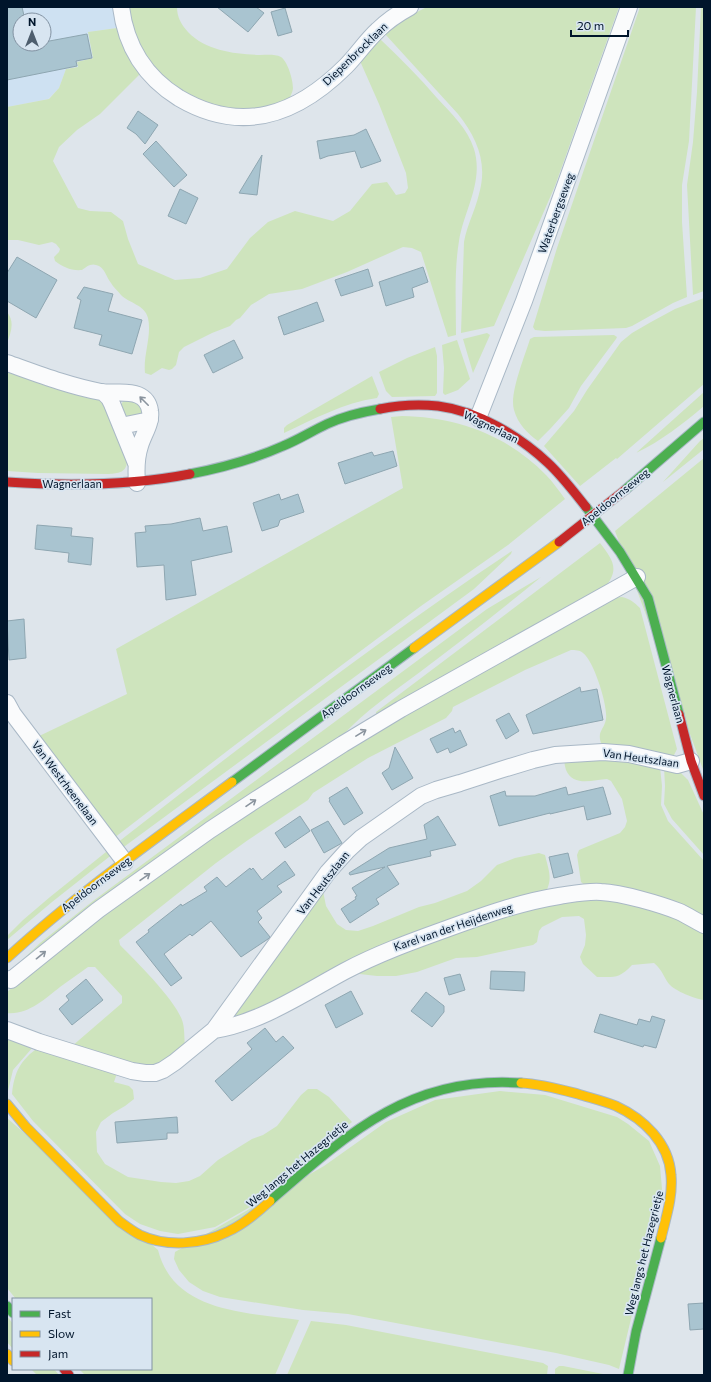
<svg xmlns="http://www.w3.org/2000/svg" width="711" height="1382" viewBox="0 0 711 1382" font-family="Commissioner,sans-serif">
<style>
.built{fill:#cee1f2;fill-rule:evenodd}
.green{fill:#cee4bd}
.building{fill:#a9c4d0;stroke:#8ea6b1}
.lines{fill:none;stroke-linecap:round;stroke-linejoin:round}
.street-casing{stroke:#a9b8c6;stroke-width:18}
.fast-casing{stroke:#a9b8c6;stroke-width:11}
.slow-casing{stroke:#a9b8c6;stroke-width:11}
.jam-casing{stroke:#a9b8c6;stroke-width:11}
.street{stroke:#fafbfc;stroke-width:16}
.fast{stroke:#4caf50;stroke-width:9}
.slow{stroke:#ffc107;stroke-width:9}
.jam{stroke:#c62828;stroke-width:9}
.jam-bridge-casing{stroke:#bbc2c9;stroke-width:11;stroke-linecap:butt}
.jam-bridge{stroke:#c62828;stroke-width:9}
.oneway{stroke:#8a949e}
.labels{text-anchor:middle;stroke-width:3.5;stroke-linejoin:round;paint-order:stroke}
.street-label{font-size:11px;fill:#00152b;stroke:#d8e5f1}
</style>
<rect width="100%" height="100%" fill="#dee5eb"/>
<path class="built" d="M7 7H114L117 28 88 32 93 58 77 62 78 67 66 69 59 88 48 99 7 107ZM20 20H44V44H20Z"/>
<path class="green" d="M127 7H177C177 17 181 24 188 32 206 51 235 54 260 55 267 55 275 54 281 57 288 62 293 80 293 88 293 92 290 96 289 100 274 104 259 109 244 110 215 111 166 88 150 64 144 54 136 42 133 31 131 23 129 15 127 7Z
M427 7H619L555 186 494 326 461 333 464 242C467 225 475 211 479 194 488 163 477 138 458 114L385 34C398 22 412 14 427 7Z
M640 7H696L689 141 682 185V222L687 297 673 303 632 326 626 328 545 331 535 330 533 327 557 248Z
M701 7H704V291L693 295 687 185 693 142 697 92Z
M117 28C123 45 128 60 140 74L100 114 77 130 59 147 53 161 78 208 90 211 111 212 123 221 128 239 138 264 175 280 200 278 227 269 250 238 268 222 295 211 333 221 350 211 372 184 387 182 396 195 405 193 408 188 406 173 379 104 360 61 380 39C400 58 419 77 437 98 451 113 468 129 474 149 484 182 464 210 459 241 454 271 456 304 456 335L448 337 421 252 412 248 403 247 347 272 302 289 269 294 251 305 240 318 236 320 230 326 212 333 184 347 179 352 176 365 172 369 169 370 162 368 151 375 145 373C143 355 152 336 148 318 145 305 129 303 121 295 118 291 113 287 111 283 106 277 105 267 96 265 91 263 86 267 82 270 71 271 63 267 55 261L54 257 59 252 60 249 56 244 52 242 39 245 18 240H7V107L49 99 59 88 66 69 78 67 77 62 93 58 88 32Z
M704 298V384L617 459 616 458 580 486 544 446 574 411 587 390 621 342 632 333 651 322 675 309Z
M7 312C15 322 11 332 7 343Z
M487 333 490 335 473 373 463 339Z
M614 335 617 337 616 339 581 386 569 408 551 428 538 441C527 433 518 424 514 410 509 394 525 356 530 339L534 337Z
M457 340 470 379 458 390 445 395 443 393 444 368 442 345Z
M435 347 437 356V393L435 396 392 397 386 391 379 372 407 358Z
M7 368 96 397 104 403 127 462C126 473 118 473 109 474L38 473 7 471Z
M372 376 379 394 377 398C343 403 314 419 284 433V428L287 425Z
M704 392V406C683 424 661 441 636 453Z
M129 398 139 403 144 413 125 420 120 406 124 400Z
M402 416C457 417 507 435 546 475 553 482 559 491 565 499L508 545 421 606 370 644 235 745 114 838 35 738 127 694 116 649 403 488 391 417Z
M704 438V449L663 482 700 441Z
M704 458V772L615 531Z
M600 543C612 559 620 568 606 586L377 716 376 715V712Z
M512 551 511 554 474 589 121 849 117 843C246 742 376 642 512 551Z
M541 577C501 610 461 641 420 672 393 692 365 711 342 736L15 967 40 943 93 901 487 609Z
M622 597C630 599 634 602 640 608L677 749 674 755 670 757 605 746 601 743C597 731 604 730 606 719 608 706 594 661 583 653 580 650 575 650 571 650L525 670 453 707 452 711 446 718 368 758 313 793 308 800 248 840 216 863 119 940 120 945C136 961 175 1000 182 1020 185 1028 184 1038 185 1047L173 1058 148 1068 71 1047 122 1003V996L95 967H88C79 974 69 980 60 987 45 999 28 1015 7 1013V992L15 985 102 916 215 835 331 759 441 693 612 598Z
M603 757 660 767 662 786 661 805 668 821 704 861V921L586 886 581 882 577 855 579 850 620 833 625 827 627 821 622 799 611 781 607 779C593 780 573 787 566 770 565 766 564 764 565 760Z
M664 767 681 773 688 780 704 815V855L672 819 664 804 665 786Z
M111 848 114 853 52 902 7 940V936L23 920 50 897Z
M539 853 545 855C549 872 553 878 545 894L261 1011 233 1018 232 1015 323 891 326 906 337 924 346 930 358 931 373 926 419 907 435 903 467 891 481 881 497 865 515 858Z
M585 896 650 907 704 929V1000C695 999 675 991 669 984 663 976 663 971 654 963L632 965C619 979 614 977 597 977L583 964 580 957 585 945 586 935 584 919 579 916 562 917 542 927 539 931 537 942 533 945 523 947 477 957 456 958 417 972 396 976H377L351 973 462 927Z
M7 1038 33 1047 13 1070 8 1091 7 1090Z
M39 1047 117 1073 114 1082 129 1086 133 1090 134 1099 125 1106 113 1113 101 1122 96 1132 97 1152 105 1164 128 1177 161 1182 176 1183 189 1181 200 1176 218 1160 252 1139 263 1135 277 1126 301 1095 308 1089H317L329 1097 352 1122 250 1207 215 1227 178 1234 160 1231 140 1224 125 1214 33 1121 12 1094C14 1073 20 1060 39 1047Z
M500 1091 545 1095 617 1117 628 1124 649 1141 660 1166 662 1189 619 1369 609 1365 556 1353 348 1314 303 1310 220 1297 203 1291 189 1282 179 1270 174 1259 175 1252 324 1166 386 1122 435 1100Z
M7 1118 158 1250C174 1313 246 1312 299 1320L275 1375H85L79 1369H151V1299H16L7 1288Z
M7 1316 13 1324V1349L7 1342Z
M311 1321 346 1325 543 1363 548 1366 547 1375H287Z
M559 1366H563L608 1375H555V1369Z
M31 1369H54L59 1375H37Z"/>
<path class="building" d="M7 7H22L25 20H20V44H44V42L87 34 92 58 76 61 77 66 7 80Z
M217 7H256L264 13 248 32Z
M285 8 292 32 278 36 271 12Z
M138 111 158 125 145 144 136 134 127 128Z
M366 129 381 161 361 168 355 151 328 156 320 159 317 141 354 135Z
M156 141 187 175 174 187 143 154Z
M262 155 257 195 239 193Z
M180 189 198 198 186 224 168 216Z
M17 257 57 280 36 318 7 301V273Z
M423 267 428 282 412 288 414 297 386 306 379 282Z
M368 269 373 286 341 296 335 280Z
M84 287 113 294 108 311 142 320 132 354 99 345 102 335 74 328 81 300 77 298Z
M317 302 324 321 284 335 278 317Z
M234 340 243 358 213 373 204 355Z
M393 451 397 466 345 484 338 463 372 452 374 456Z
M279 494 281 500 298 494 304 512 280 520 278 526 262 531 253 503Z
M200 518 203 531 227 526 232 552 191 561 196 595 166 600 164 565 137 567 135 533 146 532 145 526 171 524Z
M37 525 72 528 71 536 93 538 91 565 68 562 69 553 35 549Z
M24 619 26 658 9 660 7 621Z
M580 687 581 692 597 689 603 720 533 734 526 715Z
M509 713 519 731 506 739 496 720Z
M453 728 455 733 460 730 467 745 450 753 448 748 437 753 430 739Z
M395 747 413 778 392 790 382 773 389 768Z
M347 787 363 813 344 825 329 801 330 800 329 798Z
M566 787 568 795 603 787 611 814 587 820 584 806 550 814V813L499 826 490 796 505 791 506 796H535Z
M300 816 310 831 285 848 275 833Z
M438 816 456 845 430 851 431 856 387 866 399 884 376 899 379 904 350 923 341 909 356 899 355 897 357 896 352 888 385 867 350 875 349 873 389 848 427 839 424 825Z
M328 821 342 843 324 853 311 830Z
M568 853 573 873 554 878 549 857Z
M285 861 295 875 277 886 282 892 257 911 262 918 258 922 270 937 268 939 241 957 211 921 192 936 190 934 164 954 182 978 171 986 136 942 149 932 148 930 181 904 182 906 207 891 204 887 217 877 226 887 250 868 251 870 253 868 262 880Z
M491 971 525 972 524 991 490 989Z
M460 974 465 990 449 995 444 978Z
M86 979 103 1000 72 1025 59 1009 69 1000 66 996Z
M351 991 363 1014 336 1028 325 1005Z
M426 992 444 1006V1012L432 1027 411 1011Z
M600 1014 637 1025 639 1019 650 1022 652 1016 665 1020 656 1048 644 1045 643 1047 594 1032Z
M265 1028 276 1042 283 1036 294 1048 232 1101 215 1081 252 1049 247 1043Z
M177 1117 178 1133H167V1139L117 1143 115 1122Z
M704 1303V1329L690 1330 688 1304Z"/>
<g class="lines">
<defs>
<path id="street" d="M121 7C126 47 145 77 179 98 242 135 297 115 346 66 357 55 366 41 378 30 387 21 399 13 410 7
M7 363C38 374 69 386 101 392 113 394 126 390 138 395 145 398 149 403 150 411 152 423 143 435 140 446 136 458 136 470 137 483
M103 392 109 398 112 404 136 463
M478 418 524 301 629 7
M121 426 150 420
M7 703 13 714 125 862
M7 979 11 980 98 910 210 830 257 799 343 744 401 709 637 577
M7 1030 39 1042 132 1071 145 1073H155L163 1070 175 1062 214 1030 328 872 347 851 361 838 421 796 436 790 460 783 500 770 533 760 555 755 603 752 629 754 677 765 691 761
M214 1030C260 1023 304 993 345 971 379 953 413 941 449 928 485 915 521 902 559 896 573 894 587 891 601 892 622 893 660 904 680 912 688 916 696 921 704 925"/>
<path id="fast" d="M190 474C221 468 254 459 283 446 298 440 312 431 327 424 344 416 362 412 380 409
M625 490 704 422
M586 507 620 552 648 598 679 714
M232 782 414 648
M270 1201C347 1134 411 1075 521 1083
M7 1306 13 1313
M628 1375 636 1332 661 1238"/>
<path id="slow" d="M414 648 559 542
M7 958C77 894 155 839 232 782
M521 1083C541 1084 559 1089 578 1094 591 1098 604 1101 616 1106 644 1119 669 1143 671 1175 673 1197 666 1217 661 1238
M7 1104 26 1127 119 1221C126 1226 132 1231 140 1235 166 1247 201 1245 227 1232 243 1225 257 1213 270 1201
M7 1354 13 1361"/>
<path id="jam" d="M380 409C399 405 419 404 438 406 478 411 519 436 548 463 562 476 574 492 586 507
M7 482C68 486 129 486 190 474
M679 714 691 761 704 796
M64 1369 69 1375"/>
</defs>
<use href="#street" class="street-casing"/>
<use href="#fast" class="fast-casing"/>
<use href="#slow" class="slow-casing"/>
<use href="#jam" class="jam-casing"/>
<use href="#street" class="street"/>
<use href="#fast" class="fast"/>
<use href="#slow" class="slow"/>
<use href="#jam" class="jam"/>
<defs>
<path id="jam-bridge" d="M559 542 625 490"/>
</defs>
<use href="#jam-bridge" class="jam-bridge-casing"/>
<use href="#jam-bridge" class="jam-bridge"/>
</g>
<defs><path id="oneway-shaft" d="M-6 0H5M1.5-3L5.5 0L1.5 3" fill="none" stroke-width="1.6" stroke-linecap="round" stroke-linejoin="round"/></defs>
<g class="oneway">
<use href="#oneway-shaft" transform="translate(144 401) rotate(-135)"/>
<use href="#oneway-shaft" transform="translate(361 733) rotate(-31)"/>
<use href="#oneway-shaft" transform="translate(251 803) rotate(-34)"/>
<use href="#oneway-shaft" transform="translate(145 877) rotate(-35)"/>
<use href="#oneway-shaft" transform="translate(41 955) rotate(-39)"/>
</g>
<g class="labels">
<g class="street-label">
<text transform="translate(355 54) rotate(-44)" y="4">Diepenbrocklaan</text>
<text transform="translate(556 213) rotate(-70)" y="4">Waterbergseweg</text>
<text transform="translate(491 427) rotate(26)" y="4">Wagnerlaan</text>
<text x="72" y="488">Wagnerlaan</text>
<text transform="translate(615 497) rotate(-39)" y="4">Apeldoornseweg</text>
<text transform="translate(356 691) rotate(-36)" y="4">Apeldoornseweg</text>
<text transform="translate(673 694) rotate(75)" y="4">Wagnerlaan</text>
<text transform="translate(641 758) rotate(8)" y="4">Van Heutszlaan</text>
<text transform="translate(65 783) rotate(53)" y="4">Van Westrheenelaan</text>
<text transform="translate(323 883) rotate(-52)" y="4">Van Heutszlaan</text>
<text transform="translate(96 884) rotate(-37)" y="4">Apeldoornseweg</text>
<text transform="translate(453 927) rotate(-19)" y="4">Karel van der Heijdenweg</text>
<text transform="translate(297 1164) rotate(-40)" y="4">Weg langs het Hazegrietje</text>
<text transform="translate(644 1253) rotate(-76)" y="4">Weg langs het Hazegrietje</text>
</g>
</g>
<rect width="711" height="1382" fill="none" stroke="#00152b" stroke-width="16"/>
<rect x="12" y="1298" width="140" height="72" fill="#d8e5f1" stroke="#8292a2"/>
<rect x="20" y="1311" width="20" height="6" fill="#4caf50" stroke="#8292a2"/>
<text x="48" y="1318" font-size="12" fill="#00152b">Fast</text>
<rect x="20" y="1331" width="20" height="6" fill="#ffc107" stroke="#8292a2"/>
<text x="48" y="1338" font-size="12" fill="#00152b">Slow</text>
<rect x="20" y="1351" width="20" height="6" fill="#c62828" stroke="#8292a2"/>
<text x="48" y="1358" font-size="12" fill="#00152b">Jam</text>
<g transform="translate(32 32)"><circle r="19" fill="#d8e5f1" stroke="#8292a2"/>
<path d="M0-3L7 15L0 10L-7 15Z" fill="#4e5e6e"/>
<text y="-6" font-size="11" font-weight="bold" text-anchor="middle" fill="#00152b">N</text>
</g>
<path d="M571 30v6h57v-6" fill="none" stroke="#00152b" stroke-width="2"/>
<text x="577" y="30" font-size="12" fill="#00152b" stroke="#d8e5f1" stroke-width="3" paint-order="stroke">20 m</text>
</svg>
